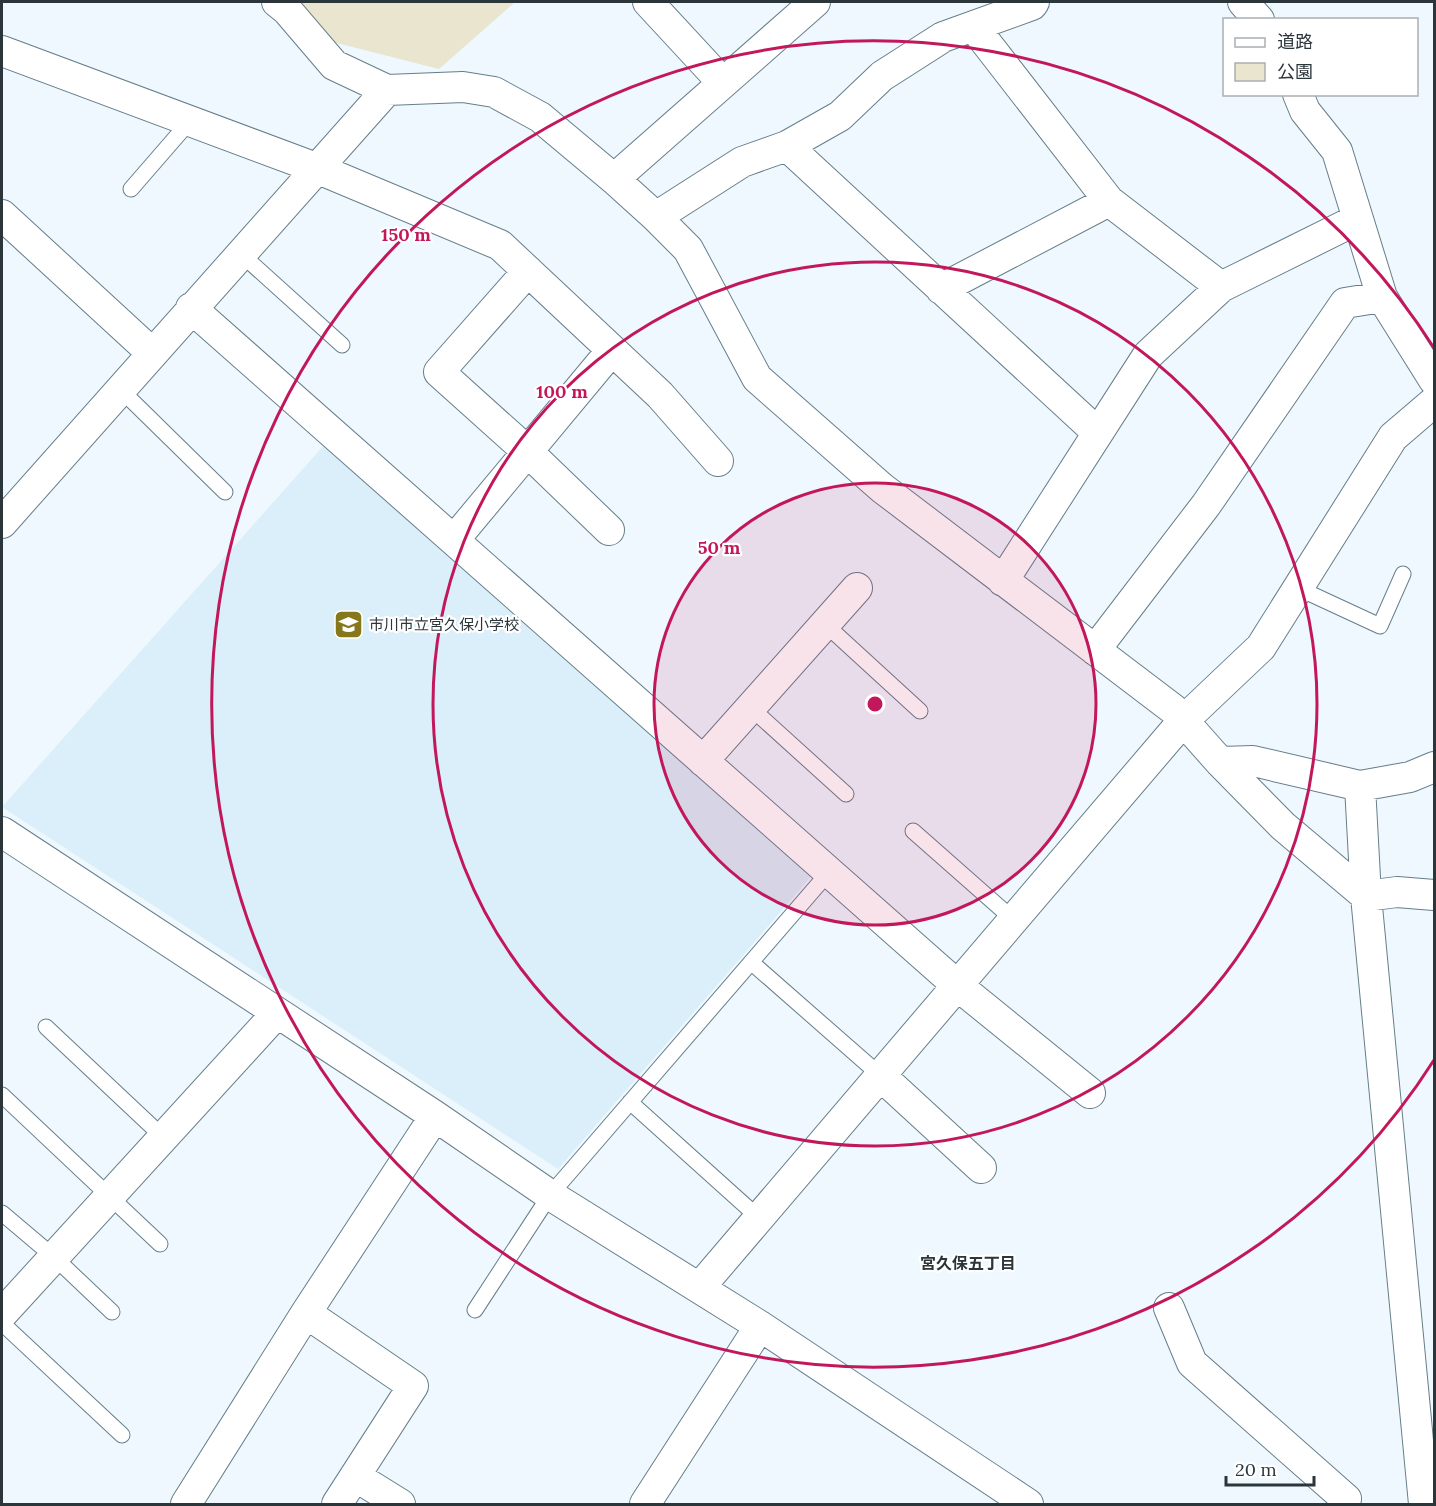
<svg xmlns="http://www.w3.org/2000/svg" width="1436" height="1506" viewBox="0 0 1436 1506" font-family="Lora,'Noto Sans JP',serif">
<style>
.built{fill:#daeff9}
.green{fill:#e9e5cf}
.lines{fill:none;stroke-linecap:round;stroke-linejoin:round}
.service-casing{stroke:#667e8a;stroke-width:17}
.minor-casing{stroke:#667e8a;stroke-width:32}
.service{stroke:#fff;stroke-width:15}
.minor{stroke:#fff;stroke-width:30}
.ring{fill:none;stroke:#c2185b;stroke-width:3}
.labels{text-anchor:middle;stroke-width:4.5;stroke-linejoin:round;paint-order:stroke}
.poi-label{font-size:15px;fill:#2b363b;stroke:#fff;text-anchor:start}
.neighbourhood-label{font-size:16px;font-weight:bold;fill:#2b363b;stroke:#fff}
.centre{fill:#c2185b;stroke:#fff;stroke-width:3}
.ring-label{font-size:18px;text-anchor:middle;font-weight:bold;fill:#c2185b;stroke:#fff;stroke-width:4.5;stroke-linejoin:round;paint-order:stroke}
</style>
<rect width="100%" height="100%" fill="#eef8fe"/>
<path class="built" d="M326 443 815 872 558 1169 2 807Z"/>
<path class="green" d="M288 2H515L439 69 329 41Z"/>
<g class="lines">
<defs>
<path id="service" d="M131 189 190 121
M240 253 342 345
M120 389 225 492
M1298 588 1380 626 1403 574
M825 624 920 711
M751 708 846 794
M913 831 1014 920
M751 962 881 1076
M46 1027 163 1137
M2 1095 160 1244
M630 1102 759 1218
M2 1213 54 1257 112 1312
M475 1310 550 1195 829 872
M2 1323 122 1435"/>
<path id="minor" d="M277 2 287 10 334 65 387 90 463 87 494 92 540 117 614 179 656 217 688 249 757 378 882 488 1173 709 1220 762 1283 826 1366 896 1397 892 1434 895
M648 2 723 83
M1243 2 1259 20
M974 27 1109 201 1221 287
M2 51 316 168 500 245 660 395 718 461
M1298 94 1305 111 1337 151 1382 297 1434 380
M787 146 1098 433
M614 179 815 2
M2 215 152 353
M656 217 742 162 787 146 840 116 882 76 943 37 1032 5 1034 2
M528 271 439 372 528 452 609 530
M941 289 1109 201
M191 308 958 986 1090 1093
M2 523 387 90
M454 540 612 350
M1003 581 1148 355 1221 287 1358 219
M1095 650 1206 505 1345 303 1382 297
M703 761 857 588
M1220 762 1253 761 1360 786 1410 777 1434 767
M1360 786 1366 896 1424 1504
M2 832 435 1116 550 1195 760 1326 1028 1504
M881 1076 981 1168
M700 1287 1183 721 1261 647 1393 437 1434 402
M1169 1308 1192 1363 1346 1499 1345 1504
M306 1313 413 1386 337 1504
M2 1314 277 1013
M355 1476 400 1504
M186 1504 306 1313 435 1116
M645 1504 760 1326"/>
</defs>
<use href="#service" class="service-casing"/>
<use href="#minor" class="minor-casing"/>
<use href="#service" class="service"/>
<use href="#minor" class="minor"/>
</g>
<circle cx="875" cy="704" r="221" fill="#c2185b" fill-opacity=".12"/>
<g class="ring">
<circle cx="875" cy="704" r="221"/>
<circle cx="875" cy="704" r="442"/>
<path d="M1434 1060A663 663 0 1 1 1434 348"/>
</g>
<defs>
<symbol id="school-square" viewBox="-11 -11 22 22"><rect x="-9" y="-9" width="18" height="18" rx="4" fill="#86771b" stroke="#fff"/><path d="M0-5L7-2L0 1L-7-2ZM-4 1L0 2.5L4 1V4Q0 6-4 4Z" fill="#fff"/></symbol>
</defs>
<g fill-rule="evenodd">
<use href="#school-square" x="332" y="608" width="33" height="33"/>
</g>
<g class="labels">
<g class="poi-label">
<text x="369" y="630">市川市立宮久保小学校</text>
</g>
<g class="neighbourhood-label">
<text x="968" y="1269">宮久保五丁目</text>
</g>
</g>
<circle cx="875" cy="704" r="9" class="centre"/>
<g class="ring-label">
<text x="406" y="241">150 m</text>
<text x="562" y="398">100 m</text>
<text x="719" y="554">50 m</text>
</g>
<rect width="1436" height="1506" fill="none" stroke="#2b363b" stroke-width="6"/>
<rect x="1223" y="18" width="195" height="78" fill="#ffffff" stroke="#aaafb1" stroke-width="1.5"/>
<rect x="1235" y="38" width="30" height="9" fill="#ffffff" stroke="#aaafb1" stroke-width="1.5"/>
<text x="1277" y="48" font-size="18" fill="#2b363b">道路</text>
<rect x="1235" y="63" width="30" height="18" fill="#e9e5cf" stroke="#aaafb1" stroke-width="1.5"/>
<text x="1277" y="78" font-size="18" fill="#2b363b">公園</text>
<path d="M1226 1476v9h88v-9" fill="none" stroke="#2b363b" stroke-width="3"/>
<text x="1235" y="1476" font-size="18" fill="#2b363b" stroke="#ffffff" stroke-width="4.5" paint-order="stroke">20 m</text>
</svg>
